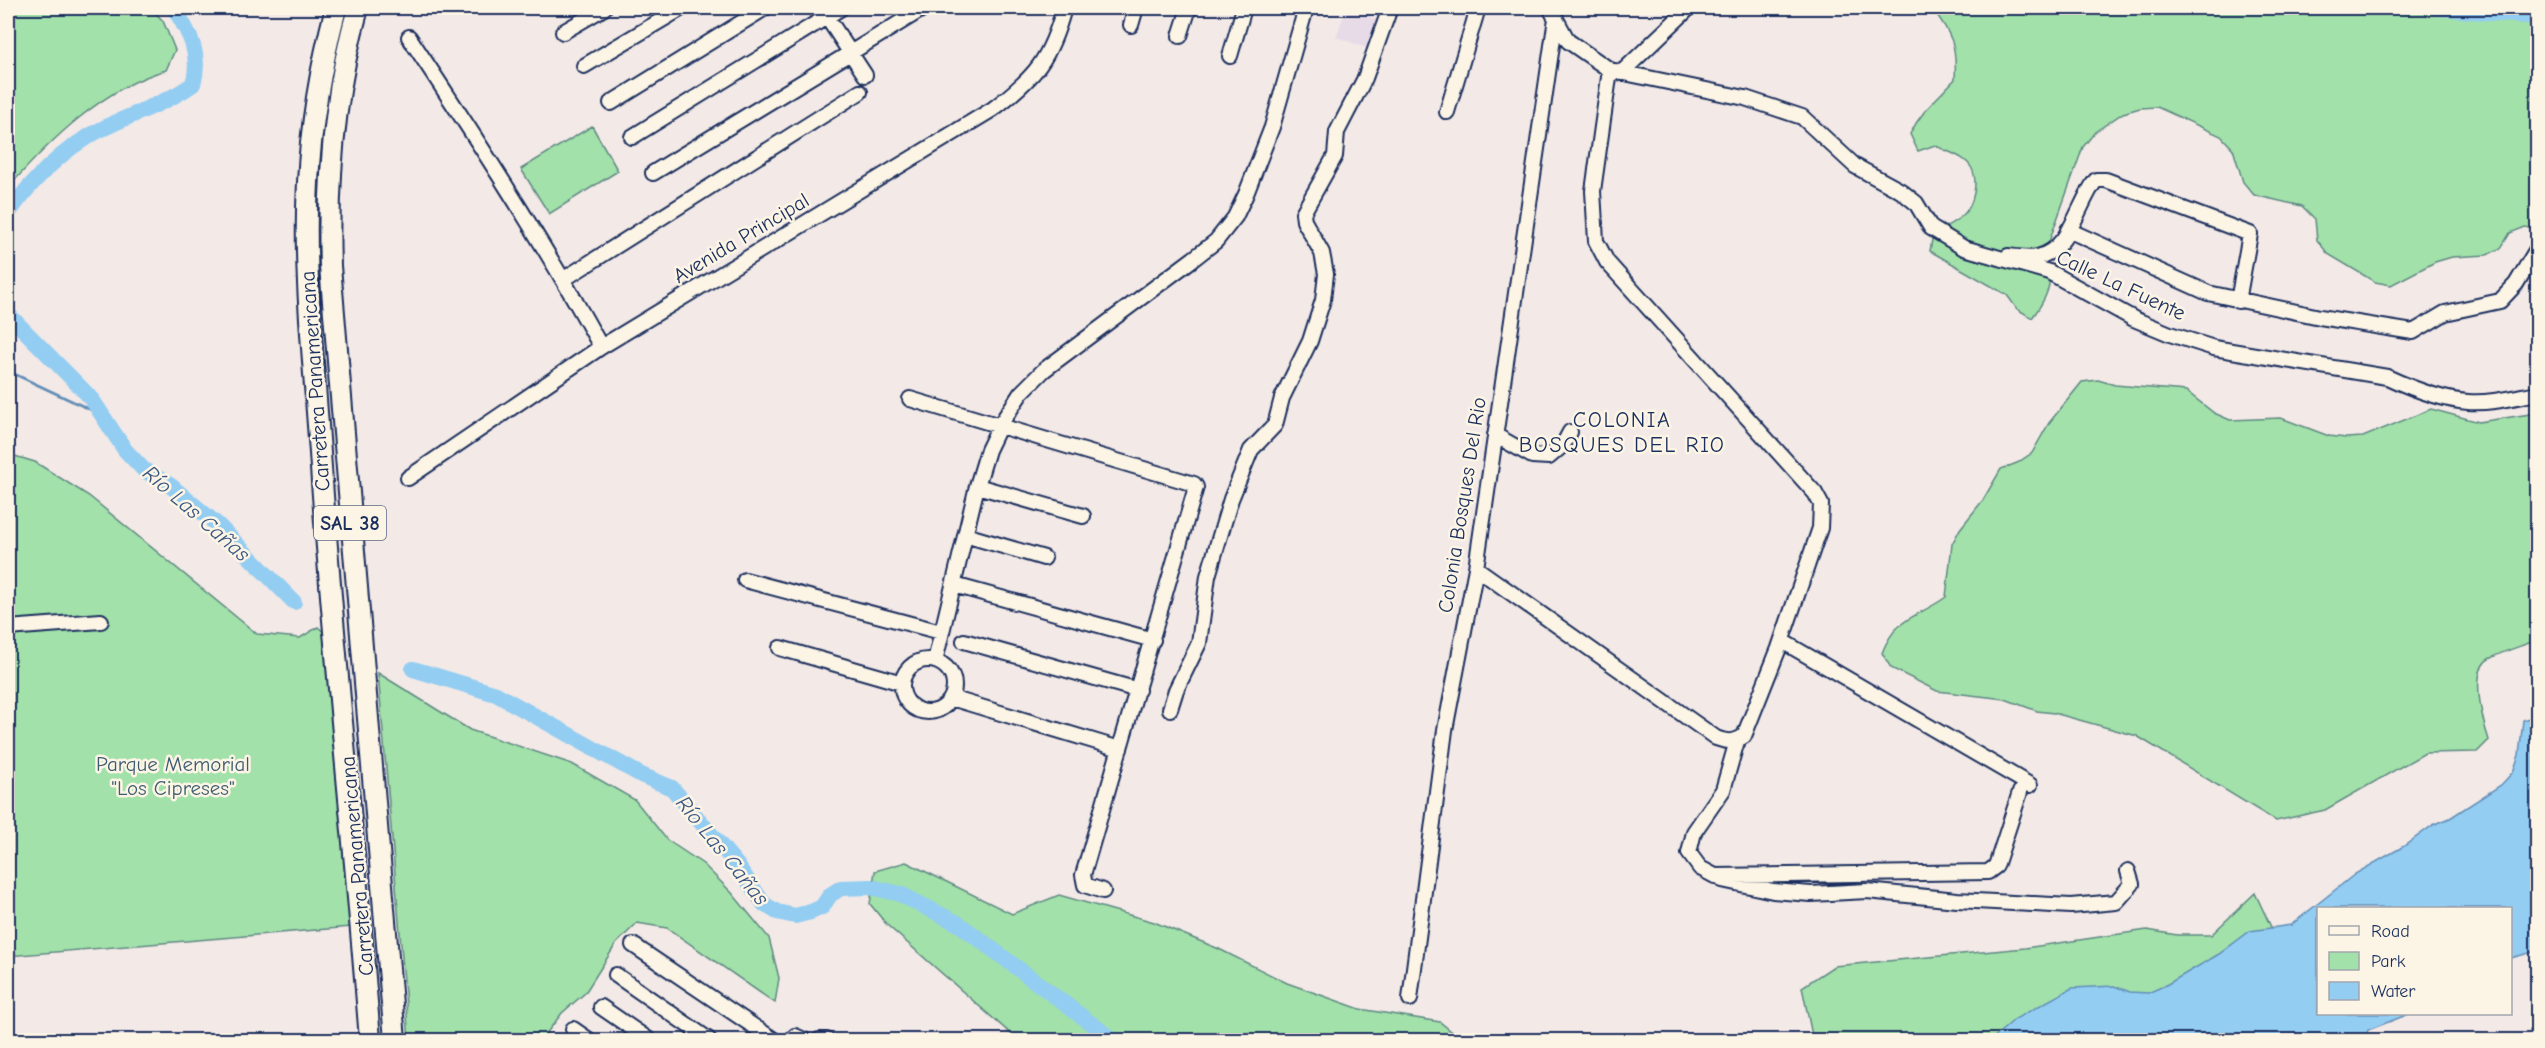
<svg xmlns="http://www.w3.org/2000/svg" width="2545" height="1048" viewBox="0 0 2545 1048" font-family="'Comic Neue',sans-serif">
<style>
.built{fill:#e8dbe8}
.green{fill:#a2e1a9;stroke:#5e8884;stroke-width:1.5}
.water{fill:#93cdf2;stroke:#638eb7;stroke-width:1.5}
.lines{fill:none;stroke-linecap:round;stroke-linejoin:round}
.stream{stroke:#638eb7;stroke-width:3}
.river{stroke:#93cdf2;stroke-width:16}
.minor-casing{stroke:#1b2f5e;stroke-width:18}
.highway-casing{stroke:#1b2f5e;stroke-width:24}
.minor{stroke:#fcf5e5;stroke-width:14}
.highway{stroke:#fcf5e5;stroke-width:20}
.labels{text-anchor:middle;stroke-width:5;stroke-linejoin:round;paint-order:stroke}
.shield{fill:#fcf5e5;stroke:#5e6a86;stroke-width:1.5}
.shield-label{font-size:20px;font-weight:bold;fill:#1b2f5e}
.street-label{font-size:21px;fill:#1b2f5e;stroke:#fcf5e5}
.park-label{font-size:21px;fill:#3d5c71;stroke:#fcf5e5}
.neighbourhood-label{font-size:22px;letter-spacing:1.5px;fill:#1b2f5e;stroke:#fcf5e5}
.water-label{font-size:22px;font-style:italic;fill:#395683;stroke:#fcf5e5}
</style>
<rect width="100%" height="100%" fill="#f3e9e6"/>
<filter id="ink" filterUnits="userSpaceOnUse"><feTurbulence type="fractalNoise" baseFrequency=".0167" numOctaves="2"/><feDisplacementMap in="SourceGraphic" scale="12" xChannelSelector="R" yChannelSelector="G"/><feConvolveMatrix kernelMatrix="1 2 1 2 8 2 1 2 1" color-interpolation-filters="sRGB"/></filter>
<g filter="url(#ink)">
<path class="built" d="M1346 9 1385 22 1375 51 1336 37Z"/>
<path class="green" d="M8 8H151L163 21 175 50 166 70C103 88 50 140 8 188Z
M1932 8H2537V230L2525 227 2510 233 2501 248 2487 255 2452 257 2435 262 2391 285 2375 282 2328 254 2317 240 2315 219 2302 206 2254 195 2243 182 2233 149 2221 136 2157 107 2140 108 2123 113 2095 132 2083 147 2050 239 2046 268C2056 283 2041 306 2032 318L2017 309 2007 295 1930 251 1933 234C1942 228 1954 223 1962 216 1974 206 1979 181 1971 167 1964 155 1945 152 1935 145L1918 151 1910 134C1921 111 1938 98 1955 79 1957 46 1952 34 1932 8Z
M592 126 618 171 549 214 521 169Z
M2098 380 2115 385 2186 391 2214 413 2230 420 2281 418 2329 436 2346 438 2363 437 2431 409 2479 422 2537 413V640C2522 646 2503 651 2489 659 2469 670 2483 722 2489 740L2477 752 2425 753 2325 810 2276 821 2137 736 2054 713 2037 711 2005 699 1937 691 1891 668 1882 653C1896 616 1917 618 1946 597L1952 544 1960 529 1983 500 2001 469 2017 463 2032 453 2049 423 2082 382Z
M8 454 35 462 89 496 257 634 300 638 318 627 333 641 351 927 8 956Z
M378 673 470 730 572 764 635 800 667 840 703 864 732 893 769 938 779 978 775 1003 667 928 637 923 616 944 585 993 562 1013 542 1039 409 1040Z
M906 862 1012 914 1059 895 1154 922 1219 949 1287 983 1360 1009 1440 1022 1462 1040H1009L1012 1035 887 925 870 904 875 871Z
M2255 893 2296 980 2287 1040H1813L1802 987 1834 966 2025 948 2147 930 2177 935H2211Z"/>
<path class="water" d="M2537 715V951L2511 958 2510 908H2318V1014H2409L2368 1030 2364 1040H1991L2015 1019 2072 988 2114 986 2130 992 2148 993 2166 985 2219 954 2250 931 2291 925 2355 874 2404 846 2433 825 2450 818 2501 785 2513 772 2519 755 2523 720Z"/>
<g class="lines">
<path class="stream" d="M8 371 104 416"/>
<path class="river" d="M2439 8 2538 17
M8 214C30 182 63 149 98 131 130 114 164 105 193 84 202 55 189 32 174 8
M8 314 91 398 125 450 144 470 171 486 219 526 294 602
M413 669 496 694 641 775 672 788 737 865 764 904 777 912 795 916 811 912 822 907 830 895 841 888 871 887 900 894 959 924 1113 1040"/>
<defs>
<path id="minor" d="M821 8 865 75
M1550 8 1568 41 1610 70 1745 98 1802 117 1855 166 1901 191 1916 203 1931 228 1964 248 2049 272 2134 319 2170 334 2214 348 2387 377C2411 388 2441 400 2468 402 2490 404 2515 397 2538 393
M1131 25 1136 8
M563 32 604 8
M1180 36 1189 8
M409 37C476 138 543 241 601 347
M1230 56 1244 8
M584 66 682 8
M1621 73 1689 8
M611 103 765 8
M1447 112 1478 8
M632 137 841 8
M653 173 924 8
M2068 230 2208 293 2320 317 2413 332 2445 313 2500 301 2516 284 2537 249
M2008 256C2017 257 2028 259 2037 257 2070 251 2078 203 2096 180H2106L2250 234 2238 301
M564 279 860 92
M910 399 1194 484 1196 487 1083 875 1085 885 1103 891
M1495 435 1532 456 1549 457 1563 445 1570 432
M408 478 601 347 993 109C1035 77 1050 60 1064 8
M977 486 1083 516
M965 535 1044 558
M1476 568 1716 738C1727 742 1734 743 1744 736L1779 648 1820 528 1821 504 1815 493 1607 262 1596 241 1593 191 1610 70
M745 580 941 632
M954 585 1153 640
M8 628 101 621
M964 641 1138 690
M1782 641 2030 785
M780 648 902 683
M902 686a26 26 0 1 1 52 0a26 26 0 1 1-52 0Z
M935 661 977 486 988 450 1000 425 1021 393 1044 370 1193 259 1216 241 1235 217 1246 194 1272 127 1306 8
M951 698 1120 749
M1170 709 1176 690 1199 643 1208 576 1231 499 1251 450 1275 425 1282 398 1310 341 1323 300 1326 274 1322 253 1304 221 1303 213 1335 156 1337 132 1365 78 1390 8
M1737 741 1723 790 1694 832 1689 853 1700 868 1715 876 1988 872 1996 866 2020 792
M1722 880 1773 891 1811 894 1867 891 1957 900 2071 906 2116 902 2132 884 2128 871
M633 945 774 1040
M616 975 709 1040
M1410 999 1445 730 1476 568 1556 18
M601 1007 649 1040
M573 1029 589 1040
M791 1040 795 1036 804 1040
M819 1040H827"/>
<path id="highway" d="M336 8C321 65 311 123 308 182 303 272 314 363 320 453 333 649 355 845 370 1040
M358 8C334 93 327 177 330 266L395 1040"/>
</defs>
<use href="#minor" class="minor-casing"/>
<use href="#highway" class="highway-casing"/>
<use href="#minor" class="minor"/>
<use href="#highway" class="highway"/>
</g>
</g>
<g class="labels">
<rect class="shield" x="314" y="506" width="72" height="34" rx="4.5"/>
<g class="shield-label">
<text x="350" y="530">SAL 38</text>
</g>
<g class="street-label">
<text transform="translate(741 238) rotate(-31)" y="7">Avenida Principal</text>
<text transform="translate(2121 285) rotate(25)" y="7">Calle La Fuente</text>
<text transform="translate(315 381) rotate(-94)" y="7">Carretera Panamericana</text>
<text transform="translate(1462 505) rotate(-81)" y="7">Colonia Bosques Del Rio</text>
<text transform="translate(357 866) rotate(-95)" y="7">Carretera Panamericana</text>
</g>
<g class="park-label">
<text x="173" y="771">Parque Memorial<tspan x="173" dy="24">"Los Cipreses"</tspan></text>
</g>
<g class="neighbourhood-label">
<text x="1622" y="427">COLONIA<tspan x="1622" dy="25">BOSQUES DEL RIO</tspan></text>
</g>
<g class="water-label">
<text transform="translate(197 513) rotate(41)" y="8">Río Las Cañas</text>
<text transform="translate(723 850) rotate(51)" y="8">Río Las Cañas</text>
</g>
</g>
<rect width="2545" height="1048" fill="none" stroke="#fcf5e5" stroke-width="30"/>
<rect x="15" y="15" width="2515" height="1018" fill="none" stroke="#1b2f5e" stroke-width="2" filter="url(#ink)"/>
<rect x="2317" y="907" width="195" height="108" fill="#fcf5e5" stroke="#a2a6af" stroke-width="1.5"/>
<rect x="2329" y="926" width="30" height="9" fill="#fcf5e5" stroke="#a2a6af" stroke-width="1.5"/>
<text x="2371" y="937" font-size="18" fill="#1b2f5e">Road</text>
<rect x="2329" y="952" width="30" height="18" fill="#a2e1a9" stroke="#a2a6af" stroke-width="1.5"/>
<text x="2371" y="967" font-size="18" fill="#1b2f5e">Park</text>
<rect x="2329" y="982" width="30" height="18" fill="#93cdf2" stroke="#a2a6af" stroke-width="1.5"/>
<text x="2371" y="997" font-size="18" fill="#1b2f5e">Water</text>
</svg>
